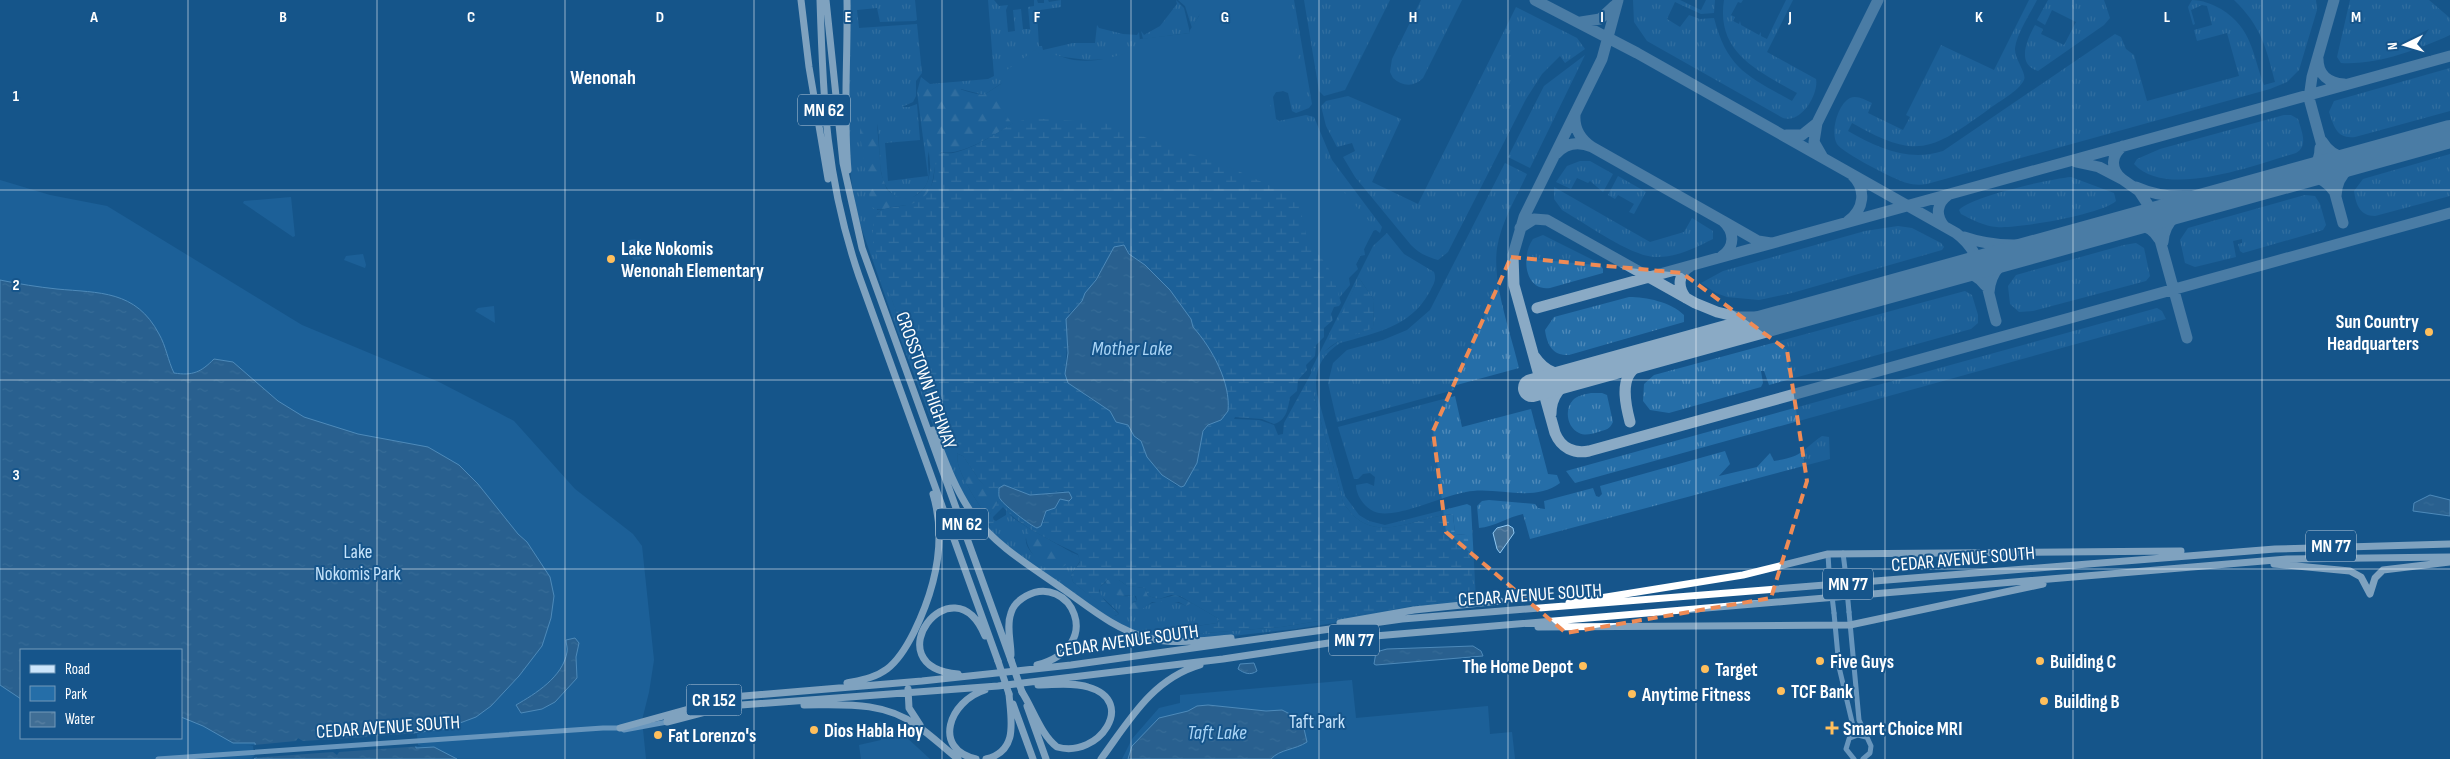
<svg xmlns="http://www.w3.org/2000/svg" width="2450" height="759" viewBox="0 0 2450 759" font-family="'Sofia Sans Condensed',sans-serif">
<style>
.grass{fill:url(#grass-tufts);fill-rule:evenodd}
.forest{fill:url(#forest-firs)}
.wetland{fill:url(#wetland-marsh);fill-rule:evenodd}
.park{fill:#256ea8;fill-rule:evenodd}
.water{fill:url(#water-ripples);stroke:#90c8f2}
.pier{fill:#16558b}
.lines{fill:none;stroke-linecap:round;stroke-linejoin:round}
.taxiway{stroke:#8aaac5;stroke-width:11}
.runway{stroke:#8aaac5;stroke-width:28}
.secondary{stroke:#cce5fb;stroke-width:5}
.highway{stroke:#fff;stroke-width:7}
.secondary-bridge{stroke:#cce5fb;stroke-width:5}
.highway-bridge{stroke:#fff;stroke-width:7}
.marked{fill:none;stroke:#ef8b55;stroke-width:4;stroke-dasharray:10 6;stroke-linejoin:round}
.grid{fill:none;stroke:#fff;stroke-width:1;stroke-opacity:0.55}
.poi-dot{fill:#ffbf5c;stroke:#16558b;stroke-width:2}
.labels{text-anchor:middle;stroke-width:4;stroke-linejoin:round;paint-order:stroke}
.shield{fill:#16558b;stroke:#b9ccdc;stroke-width:1}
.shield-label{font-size:18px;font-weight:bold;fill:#fff}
.poi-label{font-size:19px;font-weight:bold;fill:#fff;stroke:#16558b;text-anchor:start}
.street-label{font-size:19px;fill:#fff;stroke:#16558b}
.park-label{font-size:19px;fill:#c5e3fb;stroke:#16558b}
.neighbourhood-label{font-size:20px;font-weight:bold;fill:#fff;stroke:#16558b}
.water-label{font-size:20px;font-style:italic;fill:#aad5f6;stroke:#16558b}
.grid-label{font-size:16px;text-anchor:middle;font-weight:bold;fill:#fff;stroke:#16558b;stroke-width:4;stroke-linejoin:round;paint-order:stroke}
</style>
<defs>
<pattern id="grass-tufts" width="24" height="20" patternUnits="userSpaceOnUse" patternTransform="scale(1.25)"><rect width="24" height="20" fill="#256ea8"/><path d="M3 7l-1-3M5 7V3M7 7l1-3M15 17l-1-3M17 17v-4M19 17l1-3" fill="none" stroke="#518bb9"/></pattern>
<pattern id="forest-firs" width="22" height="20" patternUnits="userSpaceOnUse" patternTransform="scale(1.25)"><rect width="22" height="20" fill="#256ea8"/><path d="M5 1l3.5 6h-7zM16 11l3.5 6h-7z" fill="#518bb9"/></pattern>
<pattern id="wetland-marsh" width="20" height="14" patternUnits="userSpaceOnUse" patternTransform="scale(1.25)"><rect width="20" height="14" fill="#256ea8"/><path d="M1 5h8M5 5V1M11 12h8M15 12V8" fill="none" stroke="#518bb9"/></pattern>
<pattern id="water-ripples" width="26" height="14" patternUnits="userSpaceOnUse" patternTransform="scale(1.25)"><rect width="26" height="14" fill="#406e95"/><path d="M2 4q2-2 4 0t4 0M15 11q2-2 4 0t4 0" fill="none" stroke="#5d84a5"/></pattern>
</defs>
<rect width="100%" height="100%" fill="#16558b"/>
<path class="grass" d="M849 0H915L917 20 915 21 880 22 877 8 857 10 859 28 917 24 922 73 916 81V96L913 102 902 107H909L917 104 920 140 885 143 888 181 928 176 917 92 921 77 930 84 988 79 994 76 988 0H994L999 6 1008 5 1006 10 1008 32 1015 31 1013 10 1021 9 1023 29H1030L1028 7 1034 6V0H1037L1038 3H1044V0H1048L1049 2 1061 0V7L1040 10V14H1037L1039 46H1042L1043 50 1073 43H1095L1097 25 1099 28 1123 34 1137 35 1139 32 1140 41 1134 52 1111 59 1087 60 1056 56 1006 71 1002 83 984 95 961 89C951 108 938 128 930 148 922 168 941 182 910 199 871 199 883 149 877 124V210H881L877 214 874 244 898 318 948 445 958 454C953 467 978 503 986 515L981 517 990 526 992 519 996 521 1006 515V510L1013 518 1030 529C1018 544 1034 555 1044 565L1073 555 1071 552 1078 555 1080 561 1071 575 1073 582 1115 616 1119 614 1118 612 1100 595V587L1106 582C1111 594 1121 599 1134 595L1137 601 1132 602 1145 607C1153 599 1177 600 1186 606L1192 603 1219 619 1217 623 1168 630 1167 636 1281 627 1464 598 1472 595 1466 535 1455 534 1453 514C1413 517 1371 549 1343 502L1314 396 1311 370 1373 246 1387 233 1404 254 1434 272C1437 280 1433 285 1429 293 1410 327 1375 333 1340 343 1321 355 1313 372 1317 394L1345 496 1359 515 1369 521 1385 525 1467 504 1471 506 1476 601 1295 629 1215 638 1163 639 1126 629 1009 550 976 516 962 494 947 462 897 330 860 224C841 153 848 74 849 0ZM1359 278 1374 300 1373 328 1343 338 1324 352Z
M1176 0 1184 8 1190 33 1143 39 1141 31 1144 35 1160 26 1177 4Z
M1178 0H1202L1201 12 1192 28 1185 6Z
M1283 0H1294L1312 104 1309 108 1296 113 1292 111 1288 93 1283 91 1276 92 1273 97 1276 119 1279 121 1306 115 1314 117 1332 160 1382 227 1380 233 1376 230 1372 231 1364 249 1365 255 1360 256 1356 264 1358 269 1349 278 1350 285 1339 298 1170 113Z
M1304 0H1390L1345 90 1324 96 1319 91Z
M1421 0H1462L1423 78C1414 87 1403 87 1393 78L1390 72 1392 59Z
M1633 0H1680L1701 10 1706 0H1715L1714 13 1701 14 1675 2 1667 19 1680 27 1689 15 1700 19 1714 18C1727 69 1749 77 1792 101L1797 93C1756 70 1716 52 1724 0H1743L1741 3 1738 2 1731 15 1735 17 1733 21 1739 24 1740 21 1741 25 1759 35 1761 32V36L1767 39 1786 0H1793L1767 52 1816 79C1819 93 1802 124 1783 118L1647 41 1634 22Z
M2029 0H2037C2030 14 2017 33 2015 48 2014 59 2027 73 2024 80 2018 92 1999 101 1989 109 1931 151 1917 160 1852 123L1848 131C1878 148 1908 162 1943 151L2115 34 2121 37 2126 49 2134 55 2147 101 2239 76 2227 33 2197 41 2194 30 2212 25 2207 6 2202 5 2191 10 2195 24 2193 25 2188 7 2192 0C2202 0 2212 4 2221 9 2253 29 2252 54 2264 85L2275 82C2266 47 2261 26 2234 0H2316L2317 10 2299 70 2287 82 2270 89 1927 184C1920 185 1914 185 1907 183 1895 180 1843 153 1837 144 1830 132 1838 104 1850 98 1857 95 1865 100 1872 103L1868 113 1903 130 1910 117 1906 115 1941 45 1994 70Z
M2048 0H2104L2110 18 2104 25 2038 71C2015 64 2028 38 2035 25L2043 29 2041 34 2064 45 2076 22 2052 10 2045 25 2037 20Z
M2350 0H2429L2450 18V35C2417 50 2378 65 2341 63L2337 57Z
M1516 7 1577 38 1585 49 1565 63 1560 56 1542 74 1526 99 1448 252 1438 260C1427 257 1419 253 1411 245L1355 177 1343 157 1355 151 1352 143 1337 147 1326 126 1321 106 1326 101 1348 96 1401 119 1372 182 1418 204Z
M1585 55 1530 168 1508 157 1544 86Z
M2450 68V111L2355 137C2337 139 2334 127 2329 112L2334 101Z
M2284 115H2291L2298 119C2301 130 2309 146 2296 153 2257 164 2167 200 2134 164L2137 159 2160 149Z
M2450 154V196L2375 216C2360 216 2356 205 2354 191L2363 179Z
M1580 161H1590L1613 174 1603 192 1590 181 1588 183 1577 178 1571 189 1556 182 1567 166Z
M1505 163 1527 174C1516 198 1501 222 1497 248 1492 284 1511 333 1519 368L1453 386 1454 390 1337 422 1328 383 1333 363 1347 350 1383 340 1407 330 1430 310Z
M1618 176 1646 192 1634 214 1629 212 1634 204 1618 195 1615 199 1608 195Z
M2071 177 2114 193 2116 201C2103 214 2017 229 1997 227 1984 226 1973 220 1961 214L1959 210C1972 196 2050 179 2071 177Z
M1554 187 1650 242 1684 232 1692 218 1713 231V239C1695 248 1675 258 1655 257 1630 256 1585 223 1562 210L1554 199Z
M2305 195 2315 196 2320 204 2326 225 2323 230 2243 253 2240 251 2238 244 2242 243V239L2233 241 2236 257 2195 267 2185 263 2180 240 2188 228Z
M1898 226 1912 228 1941 243 1944 247 1942 250 1792 293 1759 300 1727 297 1716 293 1701 283 1723 271 1865 231Z
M1543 235 1599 263 1603 269V273L1550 288C1524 292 1521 255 1533 239Z
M2136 243 2144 248 2150 276 2146 281 2033 311 2019 312 2010 304 2008 286 2016 275 2124 245Z
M1965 291 1972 295 1978 315V323L1971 329 1769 385 1764 371H1761L1763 383 1761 387 1669 413 1650 410 1643 401 1644 384 1654 375Z
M1629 297C1646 297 1671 302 1684 315V322L1569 355C1553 356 1547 345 1545 330L1554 317Z
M2157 308 2162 311 2166 319 1575 483 1566 471Z
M1591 393H1602L1607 395 1613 422C1610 429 1606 430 1598 432 1592 434 1585 436 1579 433 1567 428 1564 409 1573 400 1577 396 1585 394 1591 393Z
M1455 396 1462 427 1531 409 1548 474 1557 475 1560 483C1535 502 1501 488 1473 491 1447 493 1403 517 1379 513 1367 511 1356 497 1356 485L1367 483 1374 486 1375 477 1370 473 1363 474 1358 479H1354L1338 427Z
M1822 436 1829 437 1830 459 1530 539 1523 514C1508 517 1494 527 1479 528L1477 506 1482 501 1489 500 1535 504 1538 508 1545 509 1544 501 1593 488 1596 496 1599 497 1602 494 1600 486 1725 451 1730 464 1719 476 1757 467 1770 453 1774 461C1805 456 1800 451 1822 436Z"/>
<path class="forest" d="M1007 80 1026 115C1005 128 965 157 941 152 930 166 938 191 920 202 913 206 901 205 893 207 884 209 878 212 871 206L860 135V129C865 125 871 119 877 124L881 173 887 190C896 197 905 201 915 196 951 176 910 111 921 89 941 77 965 94 984 95Z
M958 454 963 456 980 481 997 499 998 504 990 514 986 515C978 503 953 467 958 454Z
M1030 529 1071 552 1073 555 1070 562 1058 570C1041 569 1024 549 1026 532Z
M1107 580H1119L1127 586 1145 588 1148 596 1159 599 1176 595 1192 603 1186 606 1179 602H1152L1137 613 1129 609 1128 605 1137 601 1136 596C1122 594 1113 601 1106 582Z"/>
<path class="wetland" d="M1025 115 1149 125 1313 206 1341 303 1339 306 1334 307 1331 314 1333 320 1324 328V337L1316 345 1315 356 1306 365 1307 370 1298 380 1297 391 1290 397C1288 408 1287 420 1274 424L1262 419 1235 417 1234 419 1259 420 1274 425 1278 435 1283 434 1284 423 1313 370 1314 396 1343 502C1371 549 1413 517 1453 514L1455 534 1466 535 1468 539 1474 593 1464 598 1281 627 1167 636 1165 631 1217 623 1219 619 1180 596 1171 595 1159 599 1148 596 1145 588 1127 586 1119 580H1107L1101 586 1099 591 1105 601 1119 614 1114 616 1073 582 1071 575 1080 562 1078 554C1052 541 1023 529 1003 507L993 517 994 528 983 519 981 515 990 514 998 502 980 481 963 456 954 452 948 446 898 318 873 244V223L877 214 881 210C905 203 924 209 933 181 935 172 934 163 938 154 943 152 947 154 953 153 977 148 1005 128 1025 115ZM1114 247 1127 249C1130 257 1138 260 1144 265 1159 277 1188 309 1193 327L1220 370 1221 420C1198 424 1202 443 1197 461 1195 469 1188 477 1184 486H1177L1162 475 1147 457 1141 441 1134 436 1128 425 1116 422 1111 411 1087 397 1065 374 1069 313C1082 307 1105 262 1114 247ZM1004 485 1030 495 1064 491 1055 508 1046 511 1044 522 1014 511 1005 505Z
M1359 278 1374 300 1373 328C1353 336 1335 338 1321 356Z"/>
<path class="park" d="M1201 0H1288L1305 96 1293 98 1290 89 1268 94 1274 128 1310 121 1335 182 1375 228 1340 295 1328 267 1307 238 1299 203 1292 196 1236 170 1105 123 1029 118 1012 124 997 101 1004 72 1038 48 1039 54C1051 52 1062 58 1074 60 1095 63 1114 57 1133 51L1140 39 1190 33V30L1199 16Z
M0 180 50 195 107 206 302 325 439 382 497 412 514 421 575 489 633 534 642 546 654 660 649 692 642 720 646 759H0ZM21 650H181V738H21Z
M291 197 295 236 293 237 243 203 244 201Z
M641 239 642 259 634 260 629 253 628 240Z
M363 254 366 265 365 268 344 260 346 256Z
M494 306 495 323 475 311 478 308Z
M1352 680 1356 718 1488 706 1490 734 1512 732 1515 759H1122L1132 739 1159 708 1180 703V695Z
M879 721 905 736 930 759H861L859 745 881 740Z"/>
<path class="water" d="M1124 245 1129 254 1145 265 1170 290 1191 319 1193 327C1212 348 1231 383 1228 411L1221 420 1208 425 1203 431 1197 463 1184 486 1181 487 1162 475 1147 457 1141 441 1134 436 1128 425 1116 422 1110 411 1068 383 1065 374 1068 353 1066 319 1082 301 1085 293 1096 280 1114 247Z
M0 280C19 284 38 287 57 289 99 293 136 290 159 334 166 346 168 361 174 373 193 376 201 372 214 359L233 362 278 401 304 417 358 434 428 447 459 465 478 484 518 534 527 542 550 577 554 596 551 618 542 646 519 676 491 706 476 717 444 729 414 733 416 748 434 747 457 759H254L257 757 255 743H233L203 726 181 717V650H21V699L0 685Z
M1004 485 1030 495 1069 492 1072 498 1069 501 1060 499 1055 508 1046 511 1041 526 1037 528C1031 526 1004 505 1001 500 998 497 999 493 999 488Z
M2430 495 2450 500V516L2413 511 2414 503Z
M1508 525 1513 528 1514 533 1500 553 1497 549 1493 533 1497 528Z
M575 638 579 643 576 657 577 678 555 702 542 709 521 713 516 705C535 694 563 677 567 652 568 648 566 644 566 640Z
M1473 646 1481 651 1483 656 1376 665 1374 664 1376 652 1387 649Z
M1254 663 1257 671C1250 676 1244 673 1238 669L1240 664Z
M1208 705 1266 711 1282 710 1302 720 1307 742C1295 750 1280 749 1271 759H1128L1132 746 1159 718 1188 711 1197 706Z"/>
<path class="pier" d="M369 733 374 736 421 733 417 734 418 745 422 746 339 752 337 755 333 752 252 758 254 756 253 745 245 746 296 741 298 738 303 741 367 737Z"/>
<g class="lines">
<path class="taxiway" d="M1535 0 1637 53 1956 233C1984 253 1987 290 1996 321
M1618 0 1602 59 1524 217 1513 255 1514 285 1555 433C1561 448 1574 454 1589 451L2450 213
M2334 0 2312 77 2309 98 2343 223
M1581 22 1600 19 1614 6
M2318 59C2318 75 2329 83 2344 84
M1817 123 1878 0
M1786 135H1802L1817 123 1814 142 1822 156
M2322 141C2336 164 2356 158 2379 154 2357 162 2337 169 2336 196
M1592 147 1723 221
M2320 148C2320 165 2310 172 2294 177 2311 175 2322 176 2333 190
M1556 154C1566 143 1578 141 1592 147 1580 139 1574 129 1575 115
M2076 162 2099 167 2122 179C2110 169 2111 155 2123 146
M2122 179 2139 191 2152 211 2187 338
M2136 187C2169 202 2205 196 2239 192
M1848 221C1864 210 1867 189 1852 175
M1944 226C1935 215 1937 203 1948 195
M1520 228 1534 219 1547 220 1695 303 1717 312 1738 317H1773L1829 306
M2106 229C2126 225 2146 218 2159 239
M1964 237C1998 249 2030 245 2065 241
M2163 242C2165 218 2182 210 2203 203
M1722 256C1735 247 1735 232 1723 221L1758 241 1771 243
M1934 277C1953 273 1971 267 1985 285
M1989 292C1991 269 2004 260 2024 252
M1686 298C1677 287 1678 273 1691 266
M1537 308 2450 56
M1535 357C1545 372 1559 376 1576 376 1561 386 1551 395 1551 414
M1630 422C1619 380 1624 366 1666 351"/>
<path class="runway" d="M1532 388 2450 134"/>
<path class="secondary" d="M1843 553 1845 569
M1828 554 1829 571
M1849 612 1859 720 1871 746 1870 753 1863 759
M1834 613 1839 667 1853 726 1846 749 1854 759
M1850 738 1858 735 1866 737
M158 759 603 728H620L624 730 667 722"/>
<path class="highway" d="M801 0 809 67 828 179
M820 0C823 100 826 180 859 276L998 661
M826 0 843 163 862 248 1011 660
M847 0C848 56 843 114 848 170
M933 430C944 459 955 490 973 515 997 547 1032 567 1063 589 1090 608 1116 630 1148 638 1175 645 1204 640 1231 638
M2274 564 2350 571 2361 577 2370 594 2375 578 2383 570 2450 562
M1569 603 1743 575 1828 554 2181 551
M1340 623 1414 610 1500 601
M1538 627 1850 625 2043 584
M1011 655C1011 641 1006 626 1011 613 1013 605 1019 600 1026 596 1069 572 1108 646 1037 665
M958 674C872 667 953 558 985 636
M847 683C861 680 875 678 887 669 899 660 907 646 914 632 935 589 947 541 933 494
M908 689 909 708 920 725
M1022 692C1033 709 1041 735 1057 747 1099 759 1138 701 1088 687 1073 682 1054 685 1038 685
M1013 704 1033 759
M804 705C843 705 883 701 916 725 931 735 944 748 958 759
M1027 706 1046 759
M667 722 728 706 998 686 1223 659 1375 636 2287 559 2450 557
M620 728 732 697 922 681 1071 665 1402 619 2275 549 2450 544
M976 759C932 749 949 701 985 690
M986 759C1019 751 1011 720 1009 694
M1101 759C1129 721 1152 679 1200 665"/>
<path class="secondary-bridge" d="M1845 569 1849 612
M1829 571 1834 613"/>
<path class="highway-bridge" d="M1011 660 1022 692
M998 661 1009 694"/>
</g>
<path d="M0 0H2450V759H0ZM1511 257 1682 273 1787 350 1807 481 1771 598 1566 633 1446 532 1433 431Z" fill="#16558b" fill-opacity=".55" fill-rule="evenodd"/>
<path class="marked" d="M1511 257 1682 273 1787 350 1807 481 1771 598 1566 633 1446 532 1433 431Z"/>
<path class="grid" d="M188 0V759M377 0V759M565 0V759M754 0V759M942 0V759M1131 0V759M1319 0V759M1508 0V759M1696 0V759M1885 0V759M2073 0V759M2262 0V759M0 190H2450M0 380H2450M0 569H2450"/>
<g class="poi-dot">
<circle cx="611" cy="259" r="5"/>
<circle cx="2429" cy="332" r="5"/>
<circle cx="1820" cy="661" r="5"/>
<circle cx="2040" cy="661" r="5"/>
<circle cx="1583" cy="666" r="5"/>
<circle cx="1705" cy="669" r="5"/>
<circle cx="1781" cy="691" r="5"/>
<circle cx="1632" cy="694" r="5"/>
<circle cx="2044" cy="701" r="5"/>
<path d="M1829.5 720.5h5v5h5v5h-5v5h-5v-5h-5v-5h5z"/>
<circle cx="814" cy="730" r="5"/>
<circle cx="658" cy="735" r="5"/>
</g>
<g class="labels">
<g class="shield">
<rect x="798" y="94.5" width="52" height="31" rx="4"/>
<rect x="936" y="508.5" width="52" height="31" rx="4"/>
<rect x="2306" y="530.5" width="50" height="31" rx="4"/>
<rect x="1823" y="568.5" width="50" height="31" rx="4"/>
<rect x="1329" y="624.5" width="50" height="31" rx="4"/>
<rect x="686.5" y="684.5" width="55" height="31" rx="4"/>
</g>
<g class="shield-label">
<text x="824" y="116">MN 62</text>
<text x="962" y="530">MN 62</text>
<text x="2331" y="552">MN 77</text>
<text x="1848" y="590">MN 77</text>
<text x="1354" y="646">MN 77</text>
<text x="714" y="706">CR 152</text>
</g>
<g class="poi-label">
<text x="621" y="255">Lake Nokomis<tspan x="621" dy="22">Wenonah Elementary</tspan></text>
<text x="2419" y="328" text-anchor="end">Sun Country<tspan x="2419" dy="22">Headquarters</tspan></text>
<text x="1830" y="668">Five Guys</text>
<text x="2050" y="668">Building C</text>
<text x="1573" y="673" text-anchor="end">The Home Depot</text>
<text x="1715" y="676">Target</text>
<text x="1791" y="698">TCF Bank</text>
<text x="1642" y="701">Anytime Fitness</text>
<text x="2054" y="708">Building B</text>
<text x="1843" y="735">Smart Choice MRI</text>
<text x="824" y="737">Dios Habla Hoy</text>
<text x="668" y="742">Fat Lorenzo's</text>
</g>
<g class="street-label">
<text transform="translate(927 380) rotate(70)" y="7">CROSSTOWN HIGHWAY</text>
<text transform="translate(1963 558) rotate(-5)" y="7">CEDAR AVENUE SOUTH</text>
<text transform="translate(1530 594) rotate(-4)" y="7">CEDAR AVENUE SOUTH</text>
<text transform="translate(1127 640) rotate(-8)" y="7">CEDAR AVENUE SOUTH</text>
<text transform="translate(388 726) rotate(-4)" y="7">CEDAR AVENUE SOUTH</text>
</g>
<g class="park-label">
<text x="358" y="558">Lake<tspan x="358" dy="22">Nokomis Park</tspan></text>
<text x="1317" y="728">Taft Park</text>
</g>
<g class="neighbourhood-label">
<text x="603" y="84">Wenonah</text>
</g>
<g class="water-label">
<text x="1132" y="355">Mother Lake</text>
<text x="1217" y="739">Taft Lake</text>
</g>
</g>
<g class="grid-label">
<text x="94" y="22">A</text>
<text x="283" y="22">B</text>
<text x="471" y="22">C</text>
<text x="660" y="22">D</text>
<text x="848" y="22">E</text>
<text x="1037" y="22">F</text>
<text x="1225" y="22">G</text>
<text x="1413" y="22">H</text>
<text x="1602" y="22">I</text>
<text x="1790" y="22">J</text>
<text x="1979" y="22">K</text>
<text x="2167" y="22">L</text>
<text x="2356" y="22">M</text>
<text x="16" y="101">1</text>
<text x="16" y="290">2</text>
<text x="16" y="480">3</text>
</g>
<rect x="20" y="649" width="162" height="90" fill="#16558b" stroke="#7399b9"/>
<rect x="30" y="665" width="25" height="8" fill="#cce5fb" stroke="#7399b9"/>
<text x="65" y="674" font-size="15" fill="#ffffff">Road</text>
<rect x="30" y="686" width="25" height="15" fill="#256ea8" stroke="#7399b9"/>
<text x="65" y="699" font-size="15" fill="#ffffff">Park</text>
<rect x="30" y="712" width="25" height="15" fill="url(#water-ripples)" stroke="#7399b9"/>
<text x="65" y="724" font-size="15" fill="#ffffff">Water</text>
<g transform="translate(2405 45) rotate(265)" stroke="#16558b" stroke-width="4" paint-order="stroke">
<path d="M0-4L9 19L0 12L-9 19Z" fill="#ffffff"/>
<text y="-8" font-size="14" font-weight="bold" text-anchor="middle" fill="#ffffff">N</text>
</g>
</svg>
